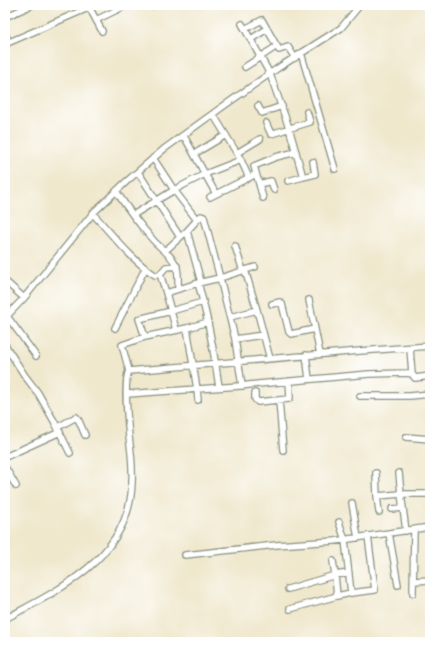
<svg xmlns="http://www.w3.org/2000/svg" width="435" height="647" viewBox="0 0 435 647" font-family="'IM FELL Great Primer',serif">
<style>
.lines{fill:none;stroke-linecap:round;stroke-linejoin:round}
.minor-casing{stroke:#889280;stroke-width:8}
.minor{stroke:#fff;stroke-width:5.5}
</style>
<rect width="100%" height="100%" fill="#fff"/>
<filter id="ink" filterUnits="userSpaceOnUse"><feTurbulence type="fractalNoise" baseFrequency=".025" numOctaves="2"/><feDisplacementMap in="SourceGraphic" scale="8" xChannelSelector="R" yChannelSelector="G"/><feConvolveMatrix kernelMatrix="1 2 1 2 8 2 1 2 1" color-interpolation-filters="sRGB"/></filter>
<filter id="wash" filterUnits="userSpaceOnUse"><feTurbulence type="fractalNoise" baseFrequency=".012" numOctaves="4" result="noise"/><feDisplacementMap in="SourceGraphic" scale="16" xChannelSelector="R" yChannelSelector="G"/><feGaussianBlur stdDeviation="0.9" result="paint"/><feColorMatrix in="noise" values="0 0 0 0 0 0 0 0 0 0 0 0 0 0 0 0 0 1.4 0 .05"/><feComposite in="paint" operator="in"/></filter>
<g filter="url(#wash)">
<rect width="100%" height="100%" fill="#f0e8cd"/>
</g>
<g filter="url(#ink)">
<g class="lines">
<defs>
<path id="minor" d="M88 5 102 31
M151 5 152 6
M5 17 32 5
M96 20 127 5
M242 24 270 74 289 128 303 177 315 174 313 162
M245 29 262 20 279 50 288 47 295 58
M5 34 9 42
M251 39 267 29
M5 44 95 5
M301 53 335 169
M245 67 277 46
M258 106 262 113 282 106
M213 114 241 160
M266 123 271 134 310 122 307 112
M184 136 216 194
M237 153 260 139
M194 154 226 135
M138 172 180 237
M249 178 241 160 205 174 174 190 197 220 201 216 204 217 220 278 255 267
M288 181 303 177
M259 184 271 181 274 190
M116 191C127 208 140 225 153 240 161 249 171 254 176 265 179 272 178 281 178 289
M210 197 256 174
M263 198 254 166 276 157 296 152
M93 214C113 235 130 259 155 275
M133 215 174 190 153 158
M187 231 197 220
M235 246 243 271
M165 251 187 231 201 282
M245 270 257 310 270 359
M5 281 24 298
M198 283 220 278 235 339 242 386
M166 293 160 274 166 267 177 266
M309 300 320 354
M203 302 171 311 166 293 198 283C208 317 214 352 219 387
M272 304 280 302 282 304 289 332 291 334 315 329
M7 316 36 356
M230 317 257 310
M5 318 24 298 94 212 127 181 164 149 225 105 278 68 341 28 360 5
M115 328 145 269
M187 328 208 322
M145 337 139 319 171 311 176 330
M235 339 263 335
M5 345 25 376 38 393 54 421 70 453
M410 348 412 374
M306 355 309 379
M129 371 122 345 145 337 187 328 197 389 240 386 258 384 369 374 408 373 412 374 415 378 430 376
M255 393V399L258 402 289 399 290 398 289 381
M127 394 197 389 198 400
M360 396H410L430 394
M279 400 283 450
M58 427 76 417 79 421 85 435
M406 437 430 439
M5 457 60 432
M5 467 16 486
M376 473 377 496
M352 503 358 538
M403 508 401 494H430
M392 509 403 508 406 531
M379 512 377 496 401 494 399 473
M389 533 398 585
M185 555 276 545 335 541 430 527
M333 561 335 575 349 573
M414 581 430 580
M288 589 335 575 337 596
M351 593 375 590 368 536
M413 593 414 530
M290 609 337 596 351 593 345 540 339 522
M5 619C55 592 118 563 130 501 134 480 132 457 129 437 128 424 123 381 129 371L360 351 430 346"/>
</defs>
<use href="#minor" class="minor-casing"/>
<use href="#minor" class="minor"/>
</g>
</g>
<rect width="435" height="647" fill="none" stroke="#fff" stroke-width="20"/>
</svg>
